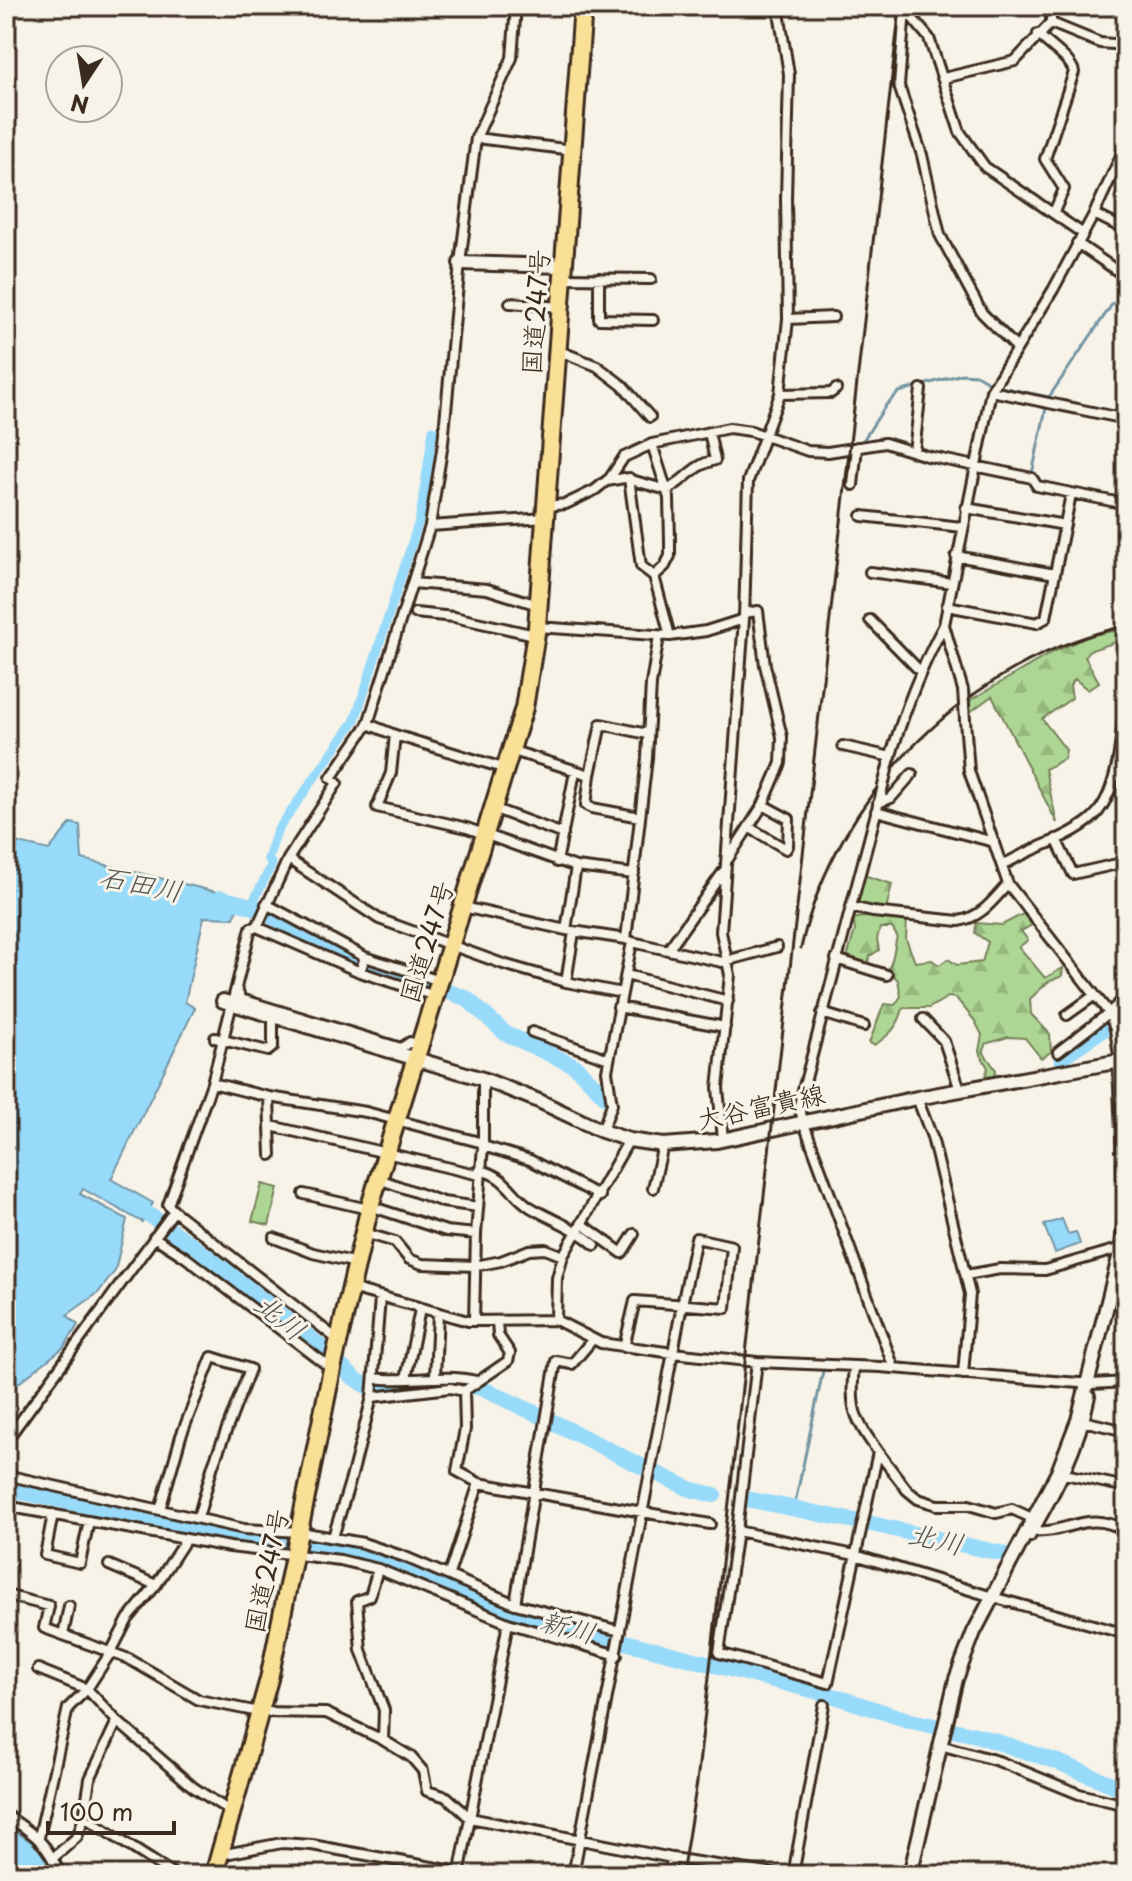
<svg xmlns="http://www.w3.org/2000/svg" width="1132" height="1881" viewBox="0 0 1132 1881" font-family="'Playpen Sans','Klee One',sans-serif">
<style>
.forest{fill:url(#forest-firs);stroke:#748059;stroke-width:2}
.pitch{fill:#add694;stroke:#748059;stroke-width:2}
.water{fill:#98dafa;stroke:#7394a2;stroke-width:2}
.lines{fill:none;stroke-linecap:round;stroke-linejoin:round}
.stream{stroke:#7394a2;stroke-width:3}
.canal{stroke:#98dafa;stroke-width:9}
.river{stroke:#98dafa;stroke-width:16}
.street-casing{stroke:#3b2a1e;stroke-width:14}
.secondary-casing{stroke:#3b2a1e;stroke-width:18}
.highway-casing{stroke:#3b2a1e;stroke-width:22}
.street{stroke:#f7f3e8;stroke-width:8}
.secondary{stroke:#f7f3e8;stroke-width:12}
.highway{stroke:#fadf96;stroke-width:16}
.rail{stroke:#3b2a1e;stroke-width:3}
.street-bridge-casing{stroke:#3b2a1e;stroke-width:14;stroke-linecap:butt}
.street-bridge{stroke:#f7f3e8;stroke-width:8}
.labels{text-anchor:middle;stroke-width:6;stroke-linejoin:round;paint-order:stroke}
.street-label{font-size:26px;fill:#3b2a1e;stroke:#f7f3e8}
.water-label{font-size:28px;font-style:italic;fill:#525655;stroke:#f7f3e8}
</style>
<defs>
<pattern id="forest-firs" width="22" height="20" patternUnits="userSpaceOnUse" patternTransform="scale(2)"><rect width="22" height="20" fill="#add694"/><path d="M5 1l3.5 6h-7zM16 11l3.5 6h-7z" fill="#96b87f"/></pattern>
</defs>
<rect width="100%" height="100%" fill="#f7f3e8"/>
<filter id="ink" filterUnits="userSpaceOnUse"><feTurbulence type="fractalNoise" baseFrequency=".0125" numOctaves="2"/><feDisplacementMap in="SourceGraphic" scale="16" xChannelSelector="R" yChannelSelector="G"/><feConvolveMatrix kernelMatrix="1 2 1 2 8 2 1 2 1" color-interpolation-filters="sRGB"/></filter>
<g filter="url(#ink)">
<path class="forest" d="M1126 629 1123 640 1088 651 1085 657 1099 682 1088 690 1075 679 1070 685 1072 698 1042 719 1066 750 1064 759 1045 769 1057 823 992 696 970 712 969 701 1051 653 1091 635Z
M863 875 892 884 886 910 854 905Z
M1023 914 1032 925 1021 931 1028 940 1019 947 1045 978 1063 968 1062 976 1048 982 1030 999 1031 1014 1050 1034 1051 1052 1041 1058 1025 1038 1008 1037 985 1044 984 1053 996 1070 994 1077 984 1079 988 1068 979 1051 982 1035 975 1021 956 998 948 997 929 1008H903C899 1026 889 1036 874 1045L869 1043 884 1004 895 1005 901 996 898 980 888 970C894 959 894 948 897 936L892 928H880L877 939 879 950 870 956 867 966 847 958 855 930 853 919 862 917 907 919 906 939 915 962 932 960 939 965 948 959 957 965 982 962 988 942 975 933 976 923 1002 925Z"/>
<path class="pitch" d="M262 1184 278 1188 269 1225 252 1221Z"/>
<path class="water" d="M71 823 80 825 82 859 241 898 234 918 204 917 185 1002 195 1008 111 1179 153 1203 142 1222 83 1189 80 1194 127 1219 115 1271 98 1293 67 1315 78 1325 64 1347 10 1390 6 1387V840L49 850Z
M1062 1219 1068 1234 1076 1232 1080 1244 1055 1253 1044 1225Z
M6 1825 36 1845 23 1865 6 1871Z"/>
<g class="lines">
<path class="stream" d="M1120 308 1126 313
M1000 387 1049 397 1113 303
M862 442 886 405 899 392 962 374 976 375 990 383
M1032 474 1046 408
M794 1508 823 1371"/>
<path class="canal" d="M251 906 272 864 268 859 277 831 355 720 420 518 433 430"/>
<path class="river" d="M221 898 251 906 360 962
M366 965 427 986
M446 991 466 998 505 1033 575 1066 607 1098
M1061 1057 1105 1028 1126 1009
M128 1201C194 1243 254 1293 315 1342 334 1357 353 1384 377 1390L448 1382 481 1388 539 1415
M551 1421 645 1468
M658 1474 690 1489 714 1495
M6 1489 204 1530 268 1541 354 1551 423 1575 512 1613 831 1695 911 1721 976 1735 1058 1762 1126 1790
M747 1499 855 1521
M867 1523 1004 1554
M6 1837 40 1861 45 1875"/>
<defs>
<path id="street" d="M516 6 512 58 476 138 460 263 443 443 430 526 368 724 331 778 337 783 288 859 379 919 503 964 566 982 622 993
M904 8 929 38 960 132 985 167 1082 233
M905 9 899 86 922 155 940 235 982 313 1016 347
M1051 23 1100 43 1126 45
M1038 34C1048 45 1071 59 1074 72L1045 159 1064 189 1054 212
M944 78 1015 61 1051 23V6
M476 138 573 150
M1094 214 1126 230
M1077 243 1126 277
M563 278 651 279
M599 278V319L653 320
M510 303 560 307
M788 319 833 317
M557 350 597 366 623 386 650 417
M991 391 1126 419
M780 394 831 393 836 389
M652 444 669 498 670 541V556L665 566 654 576 670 636
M914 452 921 389
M629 478 641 566 654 576
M607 481 624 478 667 490C687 479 693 465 715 460L709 432
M853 485 857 447
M546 506 566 504 595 490 610 478 624 457 652 444 729 428 751 431 808 451 828 452 885 443 927 456 1032 478 1037 486 1126 504
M966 508 1065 525
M862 516 962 527
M430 526 545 518
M956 556 1055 574
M870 572 952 583
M412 583 487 589 538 605
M947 606 1037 623 1046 618 1071 494
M415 613 454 617 535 635
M870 620 921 672
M944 625 963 690
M537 627 670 636 706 631 744 619
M965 720 969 771 1008 884 1109 1013 1115 1029 1120 1062
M368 724 395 735
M843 746 891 757
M513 751 590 775 586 805 592 808 640 817
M889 762C903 714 920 669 944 625L991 391 1053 290 1094 214 1126 145
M506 769 395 735 391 773 377 807 467 828 576 867 634 874
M590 775 601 724 647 734
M878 803 891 798 912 774
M495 809 563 834
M876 811 994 842
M750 828 786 849 788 846 789 819 763 805
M1056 839 1073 874 1126 862
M728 859 763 805 781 763 782 737 765 665 758 611 744 613
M557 862 575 772
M1002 866C1029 848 1064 841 1090 820 1123 794 1122 719 1126 679
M266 904 365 957 440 981
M463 907 566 930 626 939 632 942 722 962 777 947
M851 907 881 794
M257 927 288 859
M566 930 576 867
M626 939 647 758 651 684 659 636
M668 950 723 872
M836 959 887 975
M360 972 435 996
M626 975 728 1001
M566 982 574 932
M236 988 241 999 401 1048 410 1042 422 1047
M618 1007 725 1027
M822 1013 864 1026
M1067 1015 1095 995
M923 1019 944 1041 960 1090
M1115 1029 1126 1018
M532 1032 609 1059
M215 1038 268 1051 273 1047V1015
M1058 1052 1109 1013 1126 997
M212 1083 269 1097 366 1112 483 1143
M269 1097 271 1155
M917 1098 932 1137 970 1294 963 1374
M271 1126 480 1175
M602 1131 612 1104 607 1071 632 942
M723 1139 718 1088 730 975 721 932 744 619 748 481 780 394 788 319 786 199 789 74 778 6
M483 1146 530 1160 600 1196
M480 1170C508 1177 509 1193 530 1207 552 1220 575 1227 595 1245
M379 1179 443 1202 478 1207
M653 1188 663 1145
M304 1194 368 1209
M370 1206 446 1231 476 1234
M174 1211 338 1340
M582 1224 622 1253 634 1234
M364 1233 395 1242 409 1259 422 1264 475 1266 501 1261 529 1250 545 1249 563 1256
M154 1237 185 1257 332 1369
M274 1238 313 1253 357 1263
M966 1275 1000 1269 1045 1270 1125 1247
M351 1288 468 1321 556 1320 601 1343 673 1353 757 1362 880 1367 1092 1384 1126 1382
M556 1320 557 1278 563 1256 629 1140
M474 1321 476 1234 483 1146V1079
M757 1362 737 1531 719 1653 828 1683 878 1452C853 1416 850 1409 854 1366
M894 1368 803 1121 799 1105 851 907 873 912 959 921C982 917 993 900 1008 884
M435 1376 438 1314
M374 1378C408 1383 441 1373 476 1381
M406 1379 420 1309
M464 1391 465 1429 457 1471 479 1483 710 1524
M464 1391 508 1361 510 1353 498 1335 497 1321
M372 1397 450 1388 464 1391
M1083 1421 1126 1431
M6 1441 174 1211 168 1205 212 1083 251 928 257 927 360 972 365 957
M878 1452 907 1490 918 1499 937 1505H969L996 1513 1012 1509 1034 1519
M1060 1473 1126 1487
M6 1475 244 1529 300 1532 363 1543 405 1557 515 1604 620 1631
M6 1506 230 1547 340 1560 378 1569 508 1623 617 1655
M160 1510 181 1436 212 1357 250 1369 213 1465 198 1518
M53 1514 45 1555 80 1563 89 1521
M737 1531 855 1555 996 1598 1126 1634
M1031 1531C1069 1535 1086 1508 1126 1531
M333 1537 352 1475 372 1397 380 1298
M1030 1537C1056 1492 1080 1447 1090 1396
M109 1565 156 1585
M378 1569 370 1596 357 1601 361 1650 384 1710 383 1740
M449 1574 479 1483
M6 1595 49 1606 44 1628 129 1659 199 1700 259 1712 326 1713 383 1740 411 1757 423 1771 427 1791 447 1797 470 1818 672 1858 781 1875
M515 1604 556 1361 572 1364 593 1339
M63 1635 69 1606
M38 1669 87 1689 117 1721 90 1779 84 1817
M117 1721 193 1787 231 1812
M940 1745 998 1761 1079 1794 1126 1805
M6 1815C33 1833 48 1843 60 1875
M39 1837 68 1708 87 1689 111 1652 128 1619 156 1585 186 1539
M220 1855 282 1843 312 1845 459 1872
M53 1858 77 1837 84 1817 175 1875
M459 1875 508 1623
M573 1875 682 1305 696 1238 732 1246 726 1308 635 1301 624 1347
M669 1875 672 1858
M793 1875 824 1705"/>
<path id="secondary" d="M460 263 563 266
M223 1001 483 1079 539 1101 602 1131 629 1140 663 1145 717 1141 917 1098 1126 1060
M910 1875 956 1679 974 1632 1058 1472 1078 1420 1122 1246 1126 1210 1120 1062"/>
<path id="highway" d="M214 1875 269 1679 332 1369 370 1206 524 708 537 627 583 6"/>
</defs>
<use href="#street" class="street-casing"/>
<use href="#secondary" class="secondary-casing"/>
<use href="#highway" class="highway-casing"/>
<use href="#street" class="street"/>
<use href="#secondary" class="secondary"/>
<use href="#highway" class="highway"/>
<path class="rail" d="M801 948C835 793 971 659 1126 626
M682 1875 697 1782 900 6"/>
<defs>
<path id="street-bridge" d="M963 690 965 720
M881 794 889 762
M1115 1132 1126 1131
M1115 1157 1126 1153"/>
</defs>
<use href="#street-bridge" class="street-bridge-casing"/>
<use href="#street-bridge" class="street-bridge"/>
</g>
</g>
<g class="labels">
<g class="street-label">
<text transform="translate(536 312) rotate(-86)" y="9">国道247号</text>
<text transform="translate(427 942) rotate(-73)" y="9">国道247号</text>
<text transform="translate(761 1107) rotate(-12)" y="9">大谷富貴線</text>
<text transform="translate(267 1571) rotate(-78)" y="9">国道247号</text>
</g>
<g class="water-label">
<text transform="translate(141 884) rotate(11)" y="10">石田川</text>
<text transform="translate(280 1317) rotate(39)" y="10">北川</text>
<text transform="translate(936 1539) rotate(13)" y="10">北川</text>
<text transform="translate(568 1627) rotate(15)" y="10">新川</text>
</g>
</g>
<rect width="1132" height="1881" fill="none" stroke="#f7f3e8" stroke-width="32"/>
<rect x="16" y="16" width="1100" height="1849" fill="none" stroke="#3b2a1e" stroke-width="3" filter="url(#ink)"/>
<g transform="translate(84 84) rotate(192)"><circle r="38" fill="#f7f3e8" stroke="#aca397" stroke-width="2"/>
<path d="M0-6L14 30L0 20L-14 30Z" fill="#3b2a1e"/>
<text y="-12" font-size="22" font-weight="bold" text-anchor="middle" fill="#3b2a1e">N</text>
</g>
<path d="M48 1821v12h126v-12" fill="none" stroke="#3b2a1e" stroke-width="4"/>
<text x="60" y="1821" font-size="24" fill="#3b2a1e" stroke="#f7f3e8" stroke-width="6" paint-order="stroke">100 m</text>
</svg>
